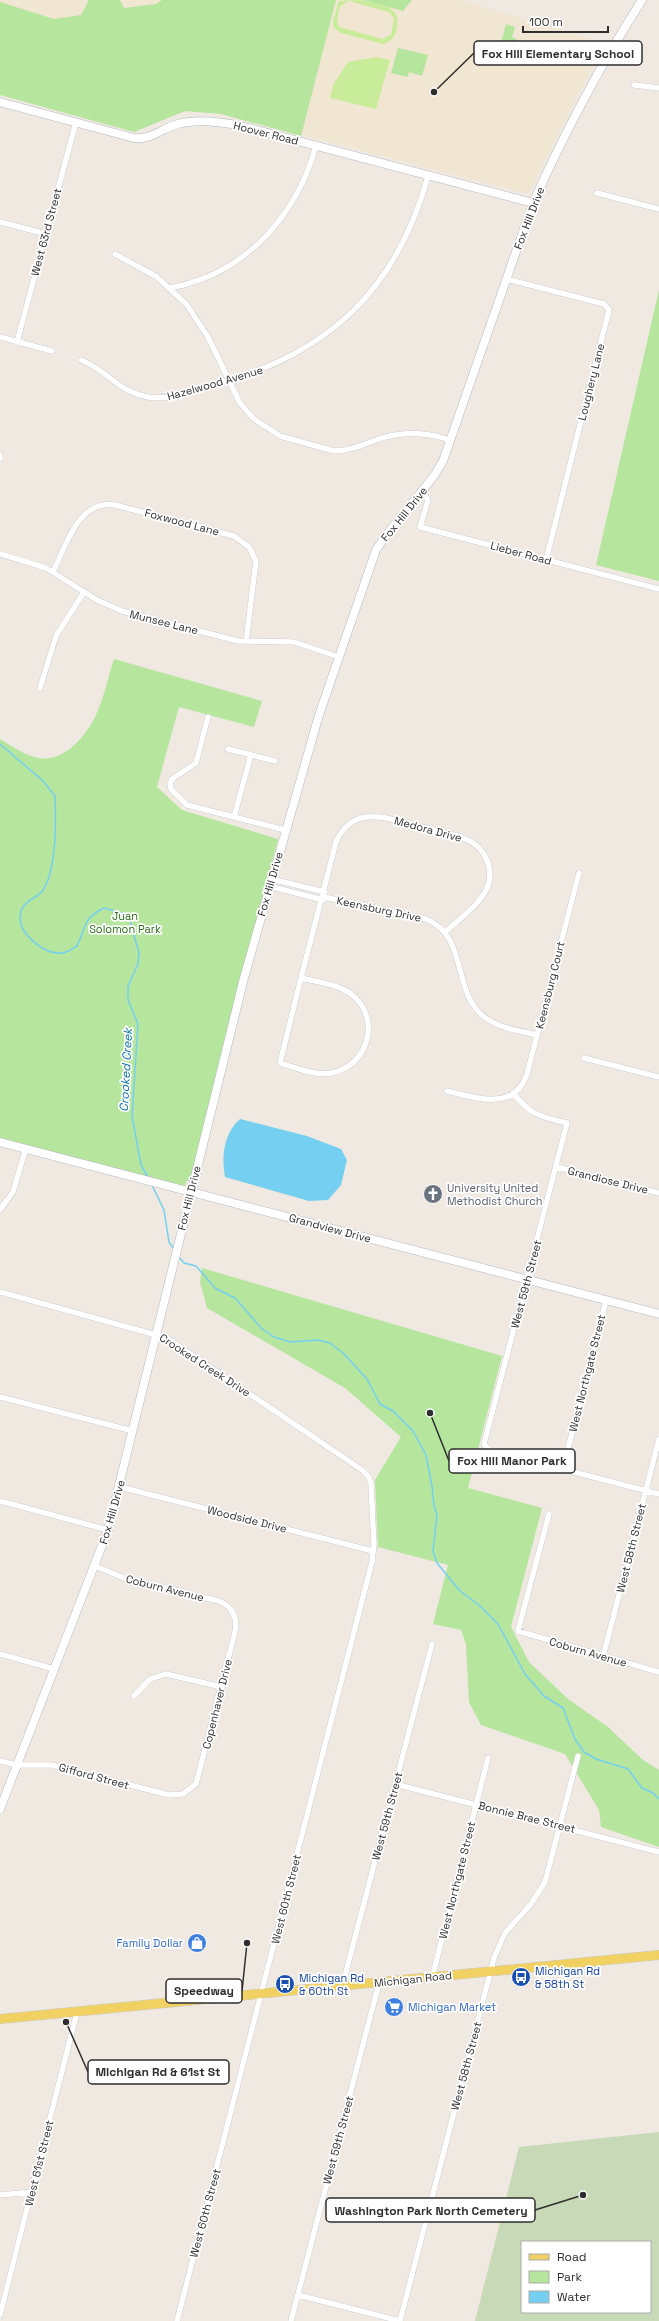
<svg xmlns="http://www.w3.org/2000/svg" width="659" height="2321" viewBox="0 0 659 2321" font-family="'Space Grotesk',sans-serif">
<style>
.education{fill:#f0e6d1}
.green{fill:#b6e59e}
.cemetery{fill:#c8d9b8;fill-rule:evenodd}
.pitch{fill:#c9ec9a;fill-rule:evenodd}
.water{fill:#75cff0}
.lines{fill:none;stroke-linecap:round;stroke-linejoin:round}
.stream{stroke:#75cff0;stroke-width:1.5}
.street-casing{stroke:#b4b7c1;stroke-width:6}
.secondary-casing{stroke:#b4b7c1;stroke-width:9}
.primary-casing{stroke:#c9c9c9;stroke-width:10}
.street{stroke:#fff;stroke-width:5.5}
.secondary{stroke:#fff;stroke-width:8}
.primary{stroke:#f2d163;stroke-width:9}
.labels{text-anchor:middle;stroke-width:3.5;stroke-linejoin:round;paint-order:stroke}
.street-label{font-size:11px;fill:#2e2e2e;stroke:#fff}
.park-label{font-size:11px;fill:#2c6e1b;stroke:#fff}
.worship-label{font-size:11px;fill:#5b616d;stroke:#fff;text-anchor:start}
.shop-label{font-size:11px;fill:#366cbe;stroke:#fff;text-anchor:end}
.transit-label{font-size:11px;fill:#164399;stroke:#fff;text-anchor:start}
.water-label{font-size:12px;font-style:italic;fill:#0d6fa3;stroke:#fff}
.leader{fill:none;stroke:#2e2e2e;stroke-width:1.5}
.callout-dot{fill:#2e2e2e;stroke:#fff;stroke-width:1.5}
.callout{fill:#fff;stroke:#2e2e2e;stroke-width:1.5}
.callout-label{font-size:12px;text-anchor:middle;font-weight:bold;fill:#2e2e2e}
</style>
<rect width="100%" height="100%" fill="#efe9e1"/>
<path class="education" d="M0 0H460L604 43 528 194 221 114 185 111 134 132 0 95Z"/>
<path class="green" d="M89 0H120L124 8 156 4 162 0H336L301 136 221 114 185 111 134 132 0 95V2L54 19 81 15Z
M363 0H412L403 11Z
M506 24 515 27 512 37 516 39 524 50 517 55 499 50Z
M398 48 428 55 422 76 409 72 408 77 391 73Z
M659 290V581L596 565Z
M114 659 262 701 254 727 179 707 157 787 182 810 278 839 190 1180 186 1181 185 1186 0 1140V739C12 746 24 755 38 758 64 763 86 736 96 715 104 698 108 677 114 659Z
M202 1268 502 1356 468 1488 542 1508 511 1627 529 1662 568 1699 608 1727 643 1760 659 1770V1847L601 1827 599 1810 565 1754 481 1725 469 1702 466 1644 461 1630 433 1624 448 1565 378 1547 375 1480 401 1437 345 1388 207 1308 200 1282Z"/>
<path class="cemetery" d="M659 2132V2321H475L519 2147ZM522 2242H650V2312H522Z"/>
<path class="pitch" d="M360 0C377 4 402 5 397 28 395 37 392 41 383 44L341 33 334 28 333 21 339 1ZM349 1 389 12 394 18 391 35 382 39 339 27 337 21 340 6Z
M376 57 390 60 376 109 330 98 333 85 348 62Z"/>
<path class="water" d="M240 1119 307 1136 341 1149 347 1160 341 1185 328 1200 309 1201 225 1177C221 1156 224 1133 240 1119Z"/>
<g class="lines">
<path class="stream" d="M0 744 43 781 55 796C56 821 57 869 43 890 35 901 21 900 20 917 19 933 42 952 57 953 65 954 70 950 77 946 86 927 83 918 104 908L126 914 130 921 139 953 138 964 128 986V1000L138 1024 132 1116 141 1165 148 1177
M152 1185 164 1210 169 1242 174 1249
M178 1256 184 1263 196 1266 215 1288 235 1298 262 1329 274 1337 290 1342 318 1340 330 1343 344 1354 367 1379 380 1404 393 1411 413 1431 426 1455 432 1486 434 1506 437 1514 433 1551 437 1563 460 1591 479 1605 498 1624 525 1674 544 1696 563 1708 575 1739 584 1752 596 1759 628 1769 642 1788 653 1793 659 1799"/>
<defs>
<path id="street" d="M634 85 659 88
M597 193 659 209
M0 222 46 234
M115 254 157 277 187 305 208 337 240 403 254 419 280 436 334 451C349 451 362 445 376 440 401 431 426 432 450 440
M506 279 604 304 609 310 546 560
M170 288C245 274 296 217 316 146
M0 337 52 351
M17 342 76 122
M81 360C107 370 118 392 148 397 170 401 195 390 216 384 329 354 397 289 428 176
M0 455V459
M422 491 428 500 420 527 659 589
M0 554 46 568 97 600 122 611 238 641 294 642 339 657
M53 572C66 546 78 499 115 505L234 536 249 547 256 561 246 642
M40 688 56 636 84 592
M208 717 196 763 172 779 170 784 171 789 187 805 285 830
M228 749 275 761
M234 817 251 755
M271 879 325 892
M269 886 323 900
M324 897 426 919C470 937 450 994 487 1019 502 1029 521 1031 537 1035
M301 978 336 842C352 807 380 816 410 824 427 828 444 833 461 837 472 841 481 847 486 858 502 891 466 913 445 932
M301 978C317 982 337 984 351 994 382 1017 369 1066 331 1073 315 1076 296 1068 280 1063Z
M584 1058 659 1077
M447 1091C477 1098 517 1113 528 1070L579 873
M513 1093C530 1115 541 1117 567 1123L484 1444 488 1449 497 1452 659 1494
M557 1167 659 1193
M0 1210 13 1192 26 1148
M0 1292 167 1338 362 1470 369 1477 371 1484 374 1544 372 1562 177 2321
M0 1397 133 1431
M563 1468 606 1301
M120 1487 373 1551
M0 1501 108 1530
M549 1514 518 1631 659 1672
M0 1654 54 1669
M603 1657 659 1439
M134 1696 150 1679 166 1674 222 1687
M0 1761 16 1765H52L169 1795 183 1794 196 1784 235 1632C238 1618 232 1606 219 1601L124 1578 95 1566
M395 1784 659 1852
M432 1978 488 1758
M342 1987 432 1644
M0 2195 31 2192
M298 2295 400 2321
M0 2315 77 2012
M291 2321 379 1983
M400 2321 494 1958 505 1933 531 1904 545 1882 578 1756"/>
<path id="secondary" d="M0 102 134 138C152 140 162 128 178 124 197 119 222 122 241 126L533 203
M0 1142 659 1314
M0 1809 108 1530 244 978 319 715 376 550 387 534 434 476 443 461 533 203C564 134 601 64 642 0"/>
<path id="primary" d="M0 2019 659 1955"/>
</defs>
<use href="#street" class="street-casing"/>
<use href="#secondary" class="secondary-casing"/>
<use href="#primary" class="primary-casing"/>
<use href="#street" class="street"/>
<use href="#secondary" class="secondary"/>
<use href="#primary" class="primary"/>
</g>
<defs>
<symbol id="church-disc" viewBox="-11 -11 22 22"><circle r="9.5" fill="#6b7280" stroke="#fff"/><path d="M-1.2-6h2.4v3.5h3.3v2.4h-3.3V6h-2.4V-.1h-3.3v-2.4h3.3Z" fill="#fff"/></symbol>
<symbol id="shop-disc" viewBox="-11 -11 22 22"><circle r="9.5" fill="#3f7fe0" stroke="#fff"/><path d="M-5-2.5h2.3a2.7 3.5 0 0 1 5.4 0H5L5.5 6h-11ZM-1.5-2.5h3a1.5 2.3 0 0 0-3 0Z" fill="#fff"/></symbol>
<symbol id="bus-disc" viewBox="-11 -11 22 22"><circle r="9.5" fill="#1a4fb4" stroke="#fff"/><path d="M-5-6H5V4H4V6H2V4H-2V6H-4V4H-5ZM-3.5-4V0h7V-4ZM-3.5 1.2v1.5H-2V1.2ZM2 1.2v1.5H3.5V1.2Z" fill="#fff"/></symbol>
<symbol id="supermarket-disc" viewBox="-11 -11 22 22"><circle r="9.5" fill="#3f7fe0" stroke="#fff"/><path d="M-6-5.5h2.5l.6 2H6L4.5 2H-2.5L-4.4-4H-6ZM-1.5 3.2a1.3 1.3 0 1 0 .1 0ZM3 3.2a1.3 1.3 0 1 0 .1 0Z" fill="#fff"/></symbol>
</defs>
<g fill-rule="evenodd">
<use href="#church-disc" x="422" y="1183" width="22" height="22"/>
<use href="#shop-disc" x="186" y="1932" width="22" height="22"/>
<use href="#bus-disc" x="510" y="1966" width="22" height="22"/>
<use href="#bus-disc" x="274" y="1973" width="22" height="22"/>
<use href="#supermarket-disc" x="383" y="1996" width="22" height="22"/>
</g>
<g class="labels">
<g class="street-label">
<text transform="translate(266 133) rotate(14)" y="4">Hoover Road</text>
<text transform="translate(529 218) rotate(-69)" y="4">Fox Hill Drive</text>
<text transform="translate(46 232) rotate(-75)" y="4">West 63rd Street</text>
<text transform="translate(591 382) rotate(-76)" y="4">Loughery Lane</text>
<text transform="translate(215 383) rotate(-16)" y="4">Hazelwood Avenue</text>
<text transform="translate(404 514) rotate(-51)" y="4">Fox Hill Drive</text>
<text transform="translate(182 522) rotate(15)" y="4">Foxwood Lane</text>
<text transform="translate(521 553) rotate(15)" y="4">Lieber Road</text>
<text transform="translate(164 622) rotate(14)" y="4">Munsee Lane</text>
<text transform="translate(428 829) rotate(15)" y="4">Medora Drive</text>
<text transform="translate(270 884) rotate(-74)" y="4">Fox Hill Drive</text>
<text transform="translate(379 909) rotate(12)" y="4">Keensburg Drive</text>
<text transform="translate(550 985) rotate(-76)" y="4">Keensburg Court</text>
<text transform="translate(608 1180) rotate(14)" y="4">Grandiose Drive</text>
<text transform="translate(189 1198) rotate(-76)" y="4">Fox Hill Drive</text>
<text transform="translate(330 1228) rotate(15)" y="4">Grandview Drive</text>
<text transform="translate(526 1284) rotate(-75)" y="4">West 59th Street</text>
<text transform="translate(205 1365) rotate(33)" y="4">Crooked Creek Drive</text>
<text transform="translate(587 1373) rotate(-76)" y="4">West Northgate Street</text>
<text transform="translate(112 1512) rotate(-74)" y="4">Fox Hill Drive</text>
<text transform="translate(247 1519) rotate(14)" y="4">Woodside Drive</text>
<text transform="translate(631 1548) rotate(-76)" y="4">West 58th Street</text>
<text transform="translate(165 1588) rotate(14)" y="4">Coburn Avenue</text>
<text transform="translate(588 1652) rotate(16)" y="4">Coburn Avenue</text>
<text transform="translate(217 1704) rotate(-76)" y="4">Copenhaver Drive</text>
<text transform="translate(94 1776) rotate(15)" y="4">Gifford Street</text>
<text transform="translate(387 1816) rotate(-75)" y="4">West 59th Street</text>
<text transform="translate(527 1817) rotate(14)" y="4">Bonnie Brae Street</text>
<text transform="translate(457 1880) rotate(-76)" y="4">West Northgate Street</text>
<text transform="translate(286 1899) rotate(-76)" y="4">West 60th Street</text>
<text transform="translate(413 1979) rotate(-6)" y="4">Michigan Road</text>
<text transform="translate(466 2066) rotate(-75)" y="4">West 58th Street</text>
<text transform="translate(338 2140) rotate(-75)" y="4">West 59th Street</text>
<text transform="translate(39 2163) rotate(-76)" y="4">West 61st Street</text>
<text transform="translate(205 2213) rotate(-75)" y="4">West 60th Street</text>
</g>
<g class="park-label">
<text x="125" y="920">Juan<tspan x="125" dy="13">Solomon Park</tspan></text>
</g>
<g class="worship-label">
<text x="447" y="1192">University United<tspan x="447" dy="13">Methodist Church</tspan></text>
</g>
<g class="shop-label">
<text x="183" y="1947">Family Dollar</text>
<text x="408" y="2011" text-anchor="start">Michigan Market</text>
</g>
<g class="transit-label">
<text x="535" y="1975">Michigan Rd<tspan x="535" dy="13">&amp; 58th St</tspan></text>
<text x="299" y="1982">Michigan Rd<tspan x="299" dy="13">&amp; 60th St</tspan></text>
</g>
<g class="water-label">
<text transform="translate(126 1070) rotate(-87)" y="4">Crooked Creek</text>
</g>
</g>
<path class="leader" d="M434 92L474 53M430 1413L449 1461M247 1943L242 1991M66 2022L88 2072M583 2195L535 2210"/>
<g class="callout-dot">
<circle cx="434" cy="92" r="4"/>
<circle cx="430" cy="1413" r="4"/>
<circle cx="247" cy="1943" r="4"/>
<circle cx="66" cy="2022" r="4"/>
<circle cx="583" cy="2195" r="4"/>
</g>
<g class="callout">
<rect x="474" y="41" width="168" height="24" rx="4"/>
<rect x="449" y="1449" width="126" height="24" rx="4"/>
<rect x="166" y="1979" width="76" height="24" rx="4"/>
<rect x="88" y="2060" width="141" height="24" rx="4"/>
<rect x="326" y="2198" width="209" height="24" rx="4"/>
</g>
<g class="callout-label">
<text x="558" y="58">Fox Hill Elementary School</text>
<text x="512" y="1465">Fox Hill Manor Park</text>
<text x="204" y="1995">Speedway</text>
<text x="158" y="2076">Michigan Rd &amp; 61st St</text>
<text x="431" y="2215">Washington Park North Cemetery</text>
</g>
<rect x="521" y="2241" width="130" height="72" fill="#ffffff" stroke="#ababab"/>
<rect x="529" y="2254" width="20" height="6" fill="#f2d163" stroke="#ababab"/>
<text x="557" y="2261" font-size="12" fill="#2e2e2e">Road</text>
<rect x="529" y="2271" width="20" height="12" fill="#b6e59e" stroke="#ababab"/>
<text x="557" y="2281" font-size="12" fill="#2e2e2e">Park</text>
<rect x="529" y="2291" width="20" height="12" fill="#75cff0" stroke="#ababab"/>
<text x="557" y="2301" font-size="12" fill="#2e2e2e">Water</text>
<path d="M523 26v6h85v-6" fill="none" stroke="#2e2e2e" stroke-width="2"/>
<text x="529" y="26" font-size="12" fill="#2e2e2e" stroke="#ffffff" stroke-width="3" paint-order="stroke">100 m</text>
</svg>
